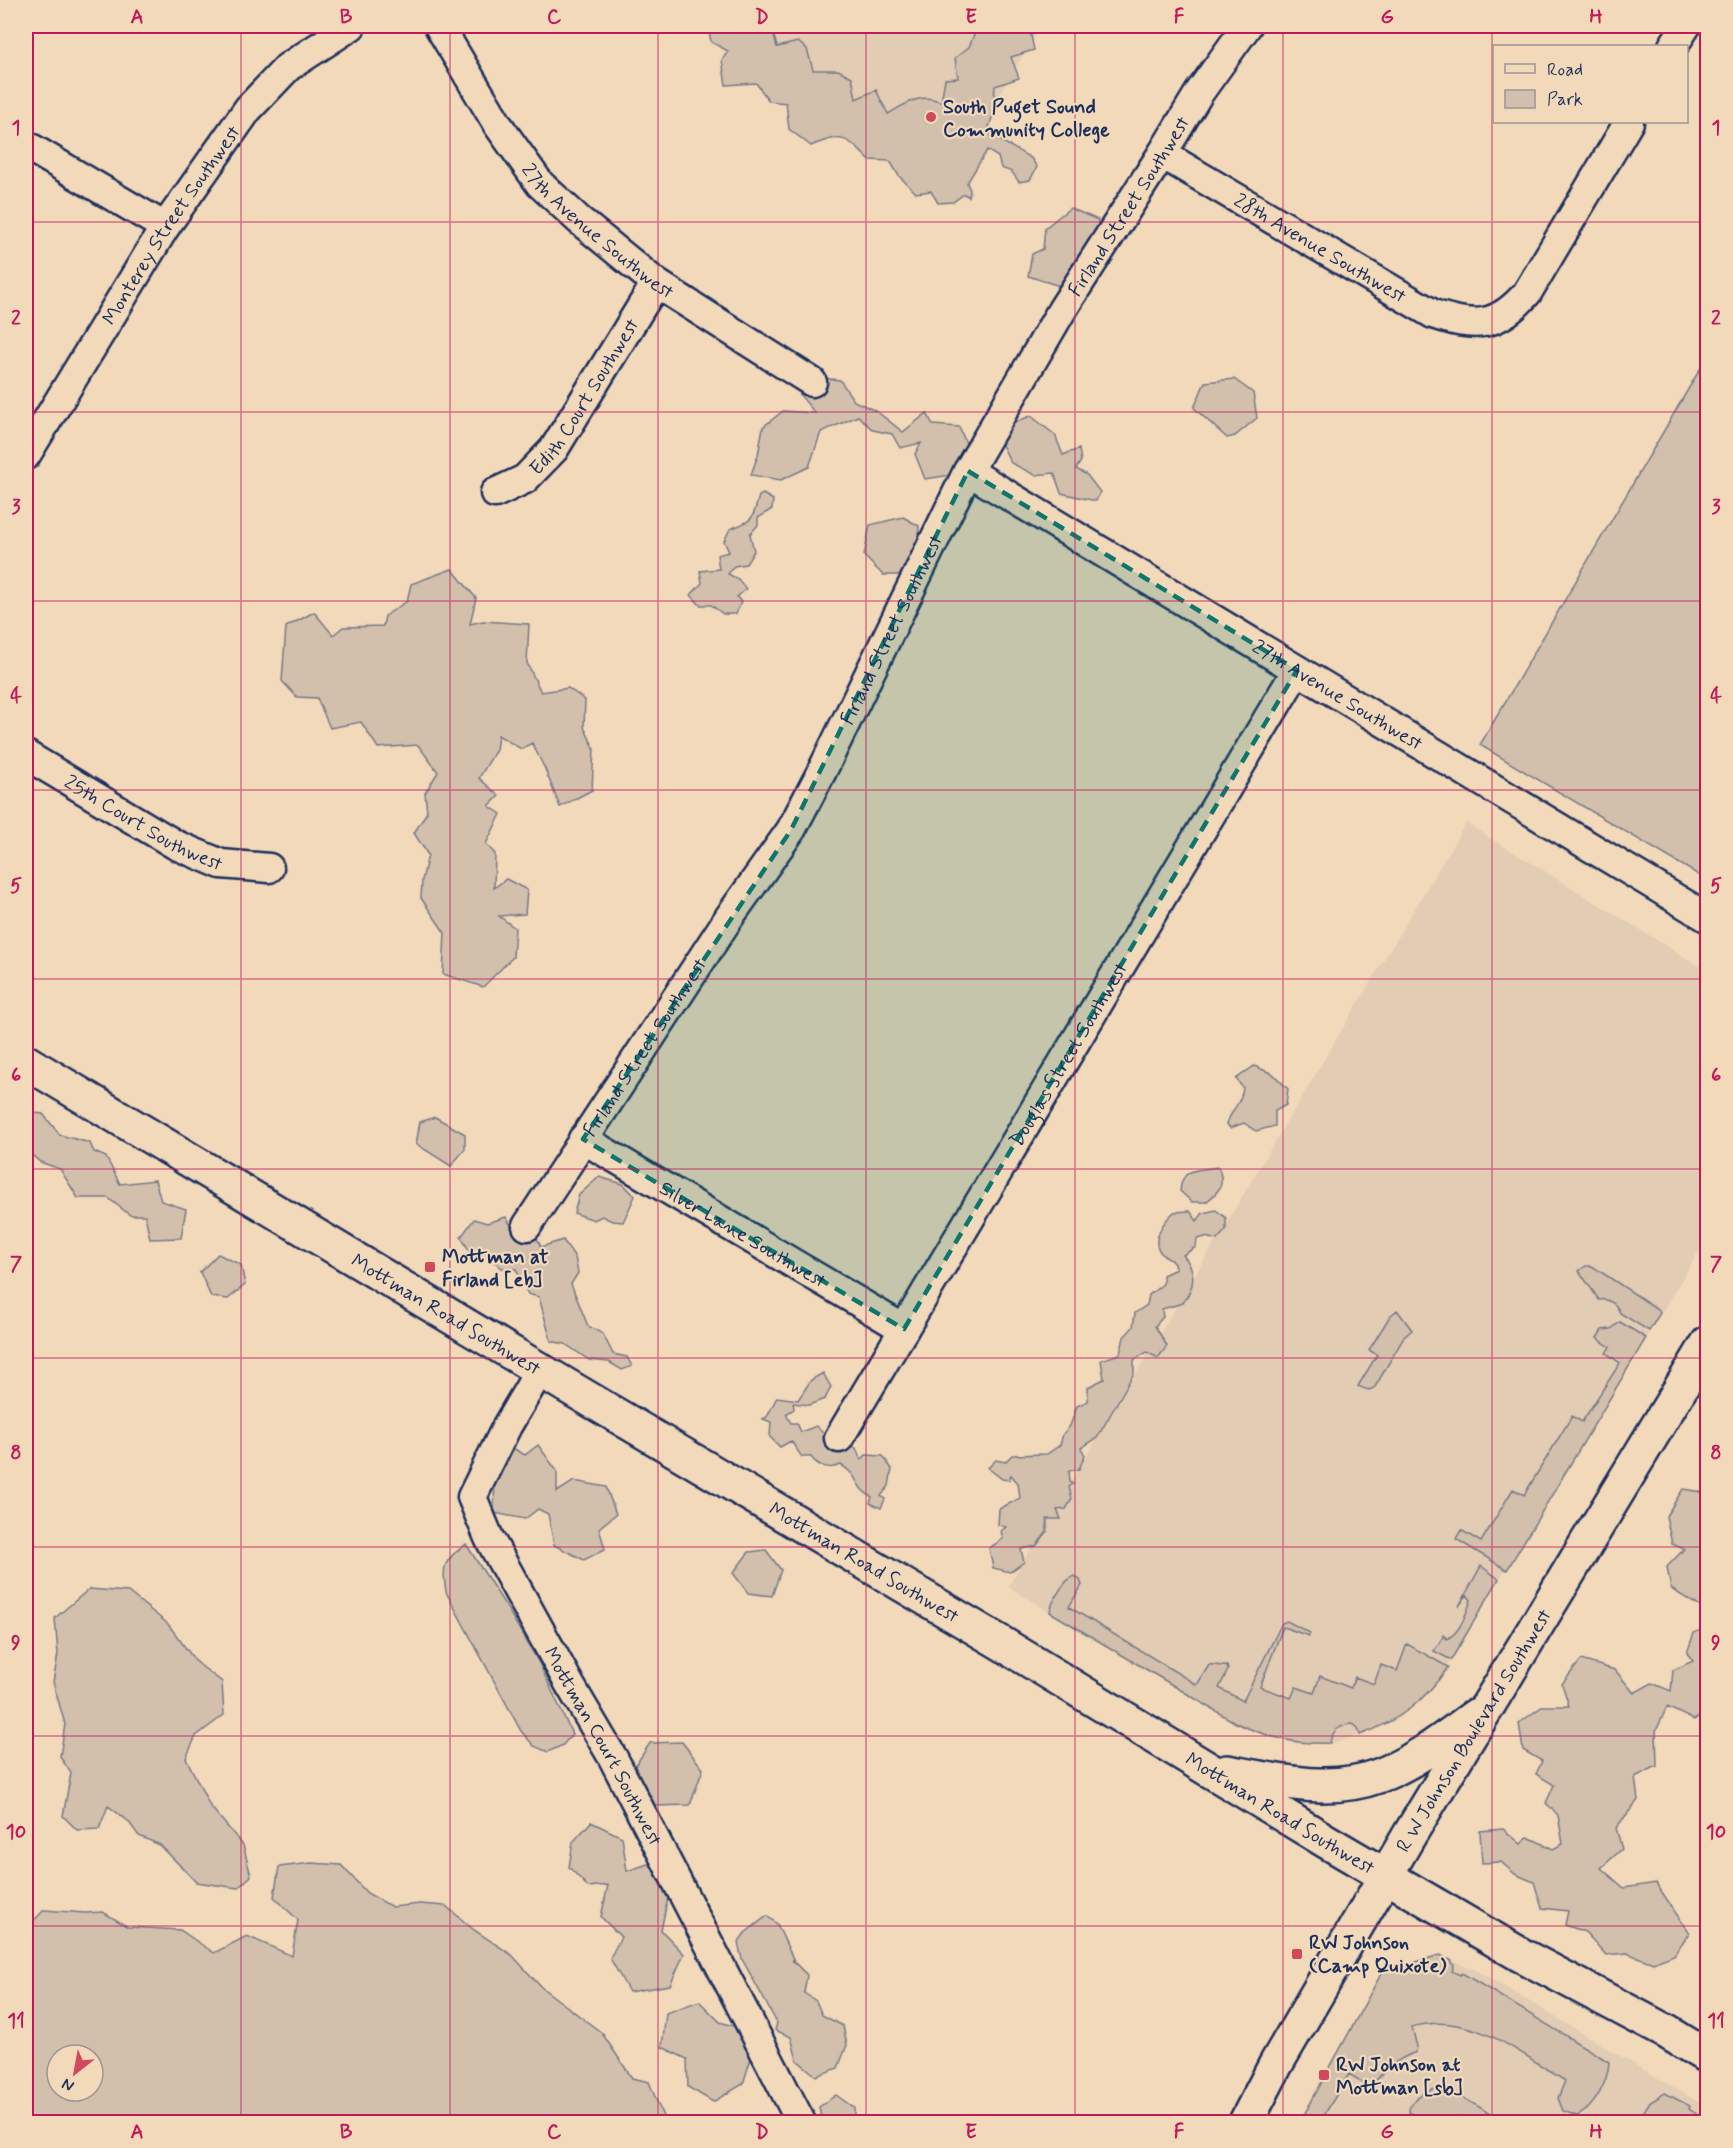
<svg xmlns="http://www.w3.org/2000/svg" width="1733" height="2148" viewBox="0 0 1733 2148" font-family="Mynerve,sans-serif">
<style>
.built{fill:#e2ccb3}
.green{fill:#d2c0ad;stroke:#767886;stroke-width:1.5;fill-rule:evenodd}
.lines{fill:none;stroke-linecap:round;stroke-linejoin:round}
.minor-casing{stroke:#1b2f5e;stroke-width:33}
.tertiary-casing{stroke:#1b2f5e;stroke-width:38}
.minor{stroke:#f2d9ba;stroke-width:28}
.tertiary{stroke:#f2d9ba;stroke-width:33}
.marked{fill:#0f766e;fill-opacity:0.2;stroke:#0f766e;stroke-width:4.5;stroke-dasharray:12 8;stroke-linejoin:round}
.grid{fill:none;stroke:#c2185b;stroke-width:1.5;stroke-opacity:0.55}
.poi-dot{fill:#d1495b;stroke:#f2d9ba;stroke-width:2}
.labels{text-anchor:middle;stroke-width:4.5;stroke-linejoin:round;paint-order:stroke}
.poi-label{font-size:20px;font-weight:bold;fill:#1b2f5e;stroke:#f2d9ba;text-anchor:start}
.street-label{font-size:20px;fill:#1b2f5e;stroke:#f2d9ba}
.neatline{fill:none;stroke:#c2185b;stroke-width:2}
.grid-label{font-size:20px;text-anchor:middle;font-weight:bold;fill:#c2185b}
</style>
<rect width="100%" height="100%" fill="#f2d9ba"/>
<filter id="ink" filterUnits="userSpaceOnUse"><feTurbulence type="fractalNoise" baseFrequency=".0167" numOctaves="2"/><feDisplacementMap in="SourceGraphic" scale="12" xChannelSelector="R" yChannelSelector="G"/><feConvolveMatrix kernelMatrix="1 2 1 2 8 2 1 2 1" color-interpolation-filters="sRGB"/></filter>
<g filter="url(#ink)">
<path class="built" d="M727 26H1041L955 166Z
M1466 823 1707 971V1238L1435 1685 1401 1717 1381 1727 1339 1742 1311 1744 1292 1742 1259 1733 1236 1723 1008 1587Z
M1440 1955 1478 1971 1708 2108 1707 2122H1300L1380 1976 1386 1969Z"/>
<path class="green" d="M708 26H771L777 47 798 42 807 49 813 70H838L852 77 856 99 876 90 888 114C905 104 921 92 941 102L945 79 958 78 955 58 969 47 975 32 983 26H1029L1034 50 1011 57 1019 78 995 86 993 115 987 133 1031 158 1037 167 1030 180 1019 182 1012 172 1001 168 998 157 987 150 967 183 970 190 969 197 964 194 953 202 938 203 931 191 916 193 899 176 890 161 869 160C846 136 842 133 811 146L789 129 786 103 769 101 756 83 726 85 722 60 728 51 711 42Z
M1070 208 1098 220V236L1063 287 1028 276 1032 254 1043 249 1045 228Z
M1707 357 1708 880H1707L1480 745Z
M812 377 840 380 854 401 876 411 903 432 927 413 933 425 959 427 968 448 958 474 925 479 915 454 921 443 900 448 892 434 873 430 858 416 821 432 809 467 781 480 751 475 758 455 763 427 783 411 815 413 800 395Z
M1234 379 1253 393 1257 418 1235 436 1227 438 1194 408 1205 382Z
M1031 416 1055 435 1063 455 1079 449 1081 461 1076 469 1087 475 1100 492 1096 501 1061 493 1054 473 1035 475 1011 463 1001 443 1011 423Z
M763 494 773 500 772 509 758 518V525L750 534 754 551 746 564 734 566 728 574 738 579 746 589 737 597 741 602 736 614H723L711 605H700L691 595 702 583 700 571 719 569 717 555 729 552 724 541 730 529C754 520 752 521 759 496Z
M903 517 919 526 917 556 902 575H883L864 556 870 525Z
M452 569 476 598 470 624 483 621 529 624 527 663 541 692 568 688 585 700 584 727 594 748 592 790 560 807 545 769 532 743 521 749 498 735 496 750 479 778 499 796 489 806 501 814 486 844 495 854 494 888 506 879 527 890 525 914 499 916 515 928 513 957 483 987 443 974 445 933 421 898 422 880 428 855 414 833 427 812 425 793 438 772 418 745 378 748 361 722 330 728 317 698 297 697 282 681 286 627 314 612 333 635 343 627 383 626 385 616 407 601 411 584Z
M1254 1066 1273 1074 1288 1089 1286 1105 1275 1111V1126L1256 1131 1244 1123 1230 1128 1227 1124C1231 1109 1241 1105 1243 1088L1236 1079Z
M26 1112 43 1114 60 1135 90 1143 94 1152 106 1157 120 1184 155 1180 161 1201 186 1209 181 1238 150 1239 145 1215H130L108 1198H78L60 1169 40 1162 26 1150Z
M435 1117 465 1134V1149L451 1166 416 1144 420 1122Z
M1218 1167C1226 1184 1219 1192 1206 1202H1192L1180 1191C1182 1166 1198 1171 1218 1167Z
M599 1177 623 1184 635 1196 623 1222 612 1221 602 1216 594 1220 574 1213 579 1195Z
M1216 1210 1226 1218V1230L1217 1240 1205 1237 1197 1239 1196 1247 1183 1255C1197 1271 1195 1286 1183 1303L1162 1309 1163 1317 1155 1326 1167 1346 1158 1358 1147 1352 1134 1360V1373L1097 1438 1081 1448 1085 1455 1079 1469 1069 1471 1070 1482 1073 1484 1069 1487 1072 1499 1066 1509 1057 1510 1061 1519H1047V1532L1036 1546 1021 1549 1024 1562 1010 1572 993 1568 989 1548 1003 1539 1001 1531 1006 1527 998 1525 999 1509 1020 1498 1018 1483 1011 1475 1009 1480 1002 1479 988 1468 996 1460 1005 1462 1012 1455 1047 1454 1060 1445 1063 1434 1070 1426 1077 1406 1088 1401V1387L1104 1379 1101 1360 1120 1354 1124 1337 1133 1327 1135 1313 1147 1305 1149 1295 1163 1284V1275L1176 1269C1172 1258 1170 1261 1163 1255 1148 1242 1164 1221 1174 1212L1190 1211 1197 1221 1203 1213Z
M506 1217 513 1229 534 1232 541 1247 563 1240 575 1257 578 1273 571 1284 588 1326 603 1334 613 1354 627 1357 632 1366 622 1370 609 1362 589 1360 565 1344 551 1341 539 1297 528 1294 516 1269 502 1268 484 1253 473 1257 461 1237 474 1219 487 1223Z
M218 1254 241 1265 245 1285 228 1299 211 1297 200 1272Z
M1586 1266H1592L1659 1310 1660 1313 1649 1331 1620 1313C1617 1304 1608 1298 1599 1300L1579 1271Z
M1397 1310 1412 1330 1404 1337 1375 1387C1369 1392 1365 1389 1358 1386L1377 1355 1369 1350 1390 1316Z
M1620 1322 1646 1338 1507 1570 1456 1539 1461 1530 1481 1542 1513 1489 1524 1495 1572 1416 1582 1422 1620 1363 1606 1353 1610 1347 1597 1338 1602 1330 1611 1329Z
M823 1373 831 1387 825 1399 809 1405 793 1403 794 1409 786 1414 791 1423H797L801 1432 816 1426 827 1436 837 1452 843 1444 856 1448 861 1460 866 1455 883 1456 892 1469 889 1486 881 1496 885 1499 881 1508 870 1503 872 1497C854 1488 860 1476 841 1465 830 1470 818 1467 811 1457H802L791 1441 780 1447 770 1437 771 1422 763 1419 767 1417 777 1397 798 1400 811 1380Z
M538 1445 557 1471V1492L574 1481 606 1487 616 1514 599 1528 605 1549 584 1560 554 1545 548 1514 538 1509 525 1519 494 1513 495 1467 509 1446 525 1455Z
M1683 1489 1707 1493V1611L1671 1589 1667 1567 1684 1549 1672 1544 1666 1516Z
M466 1544 507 1608 539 1663 572 1734 563 1745 548 1752 534 1746 521 1731 446 1592C442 1564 443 1562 466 1544Z
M766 1550 781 1570 772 1596 748 1593 733 1573 749 1552Z
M1481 1566 1499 1579 1451 1660 1434 1651 1444 1635 1447 1639C1461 1632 1466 1614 1471 1600L1467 1595 1459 1606Z
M1074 1576 1080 1580 1082 1585 1069 1607 1197 1685 1209 1665C1216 1664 1220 1667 1227 1666L1228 1670 1219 1688 1243 1701 1282 1623 1287 1621 1310 1633 1309 1636 1283 1627 1260 1687 1291 1698 1296 1687 1314 1693 1320 1676 1351 1688 1355 1677 1374 1684 1381 1665 1397 1671 1407 1644 1448 1667C1424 1702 1400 1720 1360 1735L1358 1728 1353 1724C1340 1725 1332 1730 1330 1743 1296 1745 1267 1737 1236 1723L1050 1612C1052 1601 1064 1580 1074 1576Z
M89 1589 128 1592 168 1624 196 1662 222 1682 224 1715 196 1736 186 1758 210 1806 243 1845 251 1876 238 1888 196 1882 160 1845 139 1836 128 1821 108 1806 99 1829 77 1830 63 1816 71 1773 60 1757 65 1724 53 1682 58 1654 55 1618Z
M1707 1628V1661L1705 1665 1707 1668V1711L1694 1720 1667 1707 1656 1731 1657 1766 1635 1777 1638 1800 1616 1828 1622 1849 1601 1868 1624 1888 1656 1883 1689 1933 1674 1955 1653 1963 1627 1953 1606 1955 1585 1932 1565 1925 1568 1911 1542 1908 1534 1882 1515 1874 1501 1862 1482 1863 1480 1831 1503 1829 1521 1844 1528 1837 1553 1849 1563 1844 1558 1815 1546 1803 1554 1785 1536 1774 1542 1761 1523 1750 1519 1723 1543 1706H1569L1562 1684 1581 1660 1615 1670 1634 1693 1652 1683 1671 1691 1673 1670 1693 1661 1687 1653 1694 1633Z
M682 1742 703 1769 690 1805 653 1806 634 1791 635 1766 650 1743Z
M591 1822 622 1837 627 1871 651 1863 669 1893 661 1930 684 1954 670 1985 629 1992 610 1958 621 1937 601 1917 608 1885 588 1887 569 1867 573 1842Z
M312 1863 341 1865 367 1893 392 1907 420 1904 446 1906 474 1930 512 1955 541 1987 602 2033 632 2078 649 2082 664 2119 671 2122H26V1929L44 1910 85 1913 103 1912 128 1927 180 1930 214 1953 247 1936 292 1956 298 1920 274 1897 279 1867ZM57 2055H93V2091H57Z
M767 1916 777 1924 794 1961 792 1960 807 1975 804 1993 816 2001 822 2015 843 2026 847 2045 838 2068 816 2076 797 2060 791 2037 775 2030 777 2023 742 1959 738 1943 745 1933Z
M1440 1955 1444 1957 1442 1961 1445 1963 1448 1959 1452 1960 1451 1963 1454 1965 1452 1971 1460 1975 1462 1973 1609 2062C1608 2081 1595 2108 1577 2116L1563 2111 1558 2098 1565 2081C1520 2053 1469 2010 1412 2027L1417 2047 1416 2052C1397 2059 1385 2069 1372 2085H1367L1349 2074 1320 2122H1300L1380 1976 1386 1969 1393 1968 1398 1972 1406 1970 1409 1964Z
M699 2001 720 2022 743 2029 751 2058 743 2084 713 2102 688 2087 687 2059 662 2047 666 2013Z
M1435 2089H1448L1505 2122H1469L1459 2116 1455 2122 1441 2121 1440 2122H1426L1409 2112C1409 2099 1424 2092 1435 2089Z
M1665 2093 1690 2106 1689 2109 1707 2121V2122H1637L1649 2103Z
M836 2095 854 2108V2122H822L819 2107Z"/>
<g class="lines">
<defs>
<g id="minor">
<path id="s1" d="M439 26 498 125 540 184 579 220 656 283 812 382"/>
<path d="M1673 46 1686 26"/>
<path d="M26 145 165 227"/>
<path id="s2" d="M1162 154 1433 314C1474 328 1497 328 1527 293L1629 122"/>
<path id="s3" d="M26 455 165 227 248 109 288 67 351 26"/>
<path id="s4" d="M968 471 1708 918"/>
<path id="s5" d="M495 493 525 479 554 449 656 283"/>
<path id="s6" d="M26 755 176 845 221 864 269 868"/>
<path id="s7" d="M583 1139 904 1329"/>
<path id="s8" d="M527 1226 730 916 791 830 822 771 968 471 1062 310 1162 154 1199 93 1247 26"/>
<path id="s9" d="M540 1370 507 1426 472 1497 489 1538 570 1685 613 1758 801 2122"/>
<path id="s10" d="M839 1438 1297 670"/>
</g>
<g id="tertiary">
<path id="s11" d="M26 1062 540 1370 1001 1643 1326 1841 1521 1955 1667 2032 1708 2057"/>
<path d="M1227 1772C1276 1781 1330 1794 1378 1776 1414 1763 1446 1737 1477 1715"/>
<path id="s12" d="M1246 2122 1276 2064 1410 1834 1708 1343"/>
</g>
</defs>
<use href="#minor" class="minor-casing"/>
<use href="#tertiary" class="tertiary-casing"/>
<use href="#minor" class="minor"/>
<use href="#tertiary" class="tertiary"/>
</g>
</g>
<path class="marked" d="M968 471 1297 670 904 1329 583 1139 791 830Z"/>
<path class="grid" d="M241 26V2122M450 26V2122M658 26V2122M866 26V2122M1075 26V2122M1283 26V2122M1492 26V2122M26 222H1708M26 412H1708M26 601H1708M26 790H1708M26 979H1708M26 1169H1708M26 1358H1708M26 1547H1708M26 1736H1708M26 1926H1708"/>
<g class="poi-dot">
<circle cx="931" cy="117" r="6"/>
<rect x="424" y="1261" width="12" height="12" rx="3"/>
<rect x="1291" y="1948" width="12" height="12" rx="3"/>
<rect x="1318" y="2069" width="12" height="12" rx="3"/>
</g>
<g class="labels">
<g class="poi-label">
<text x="943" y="113">South Puget Sound<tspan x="943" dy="23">Community College</tspan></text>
<text x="442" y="1263">Mottman at<tspan x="442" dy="23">Firland [eb]</tspan></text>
<text x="1309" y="1949">RW Johnson<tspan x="1309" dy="23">(Camp Quixote)</tspan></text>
<text x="1336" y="2071">RW Johnson at<tspan x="1336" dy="23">Mottman [sb]</tspan></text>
</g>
<g class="street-label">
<text dy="7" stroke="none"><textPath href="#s8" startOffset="1186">Firland Street Southwest</textPath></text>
<text dy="7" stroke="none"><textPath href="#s3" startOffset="272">Monterey Street Southwest</textPath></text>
<text dy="7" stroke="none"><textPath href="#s1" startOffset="262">27th Avenue Southwest</textPath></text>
<text dy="7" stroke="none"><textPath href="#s2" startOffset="184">28th Avenue Southwest</textPath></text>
<text dy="7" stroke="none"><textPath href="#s5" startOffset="135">Edith Court Southwest</textPath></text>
<text dy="7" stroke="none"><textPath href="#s8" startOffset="700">Firland Street Southwest</textPath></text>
<text dy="7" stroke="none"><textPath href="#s4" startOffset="432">27th Avenue Southwest</textPath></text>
<text dy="7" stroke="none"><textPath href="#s6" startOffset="136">25th Court Southwest</textPath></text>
<text dy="7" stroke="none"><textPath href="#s8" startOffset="214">Firland Street Southwest</textPath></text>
<text dy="7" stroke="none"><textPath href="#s10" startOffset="447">Douglas Street Southwest</textPath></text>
<text dy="7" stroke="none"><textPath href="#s7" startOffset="186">Silver Lane Southwest</textPath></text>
<text dy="7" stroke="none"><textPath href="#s11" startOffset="490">Mottman Road Southwest</textPath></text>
<text dy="7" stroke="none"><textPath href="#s11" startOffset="976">Mottman Road Southwest</textPath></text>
<text dy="7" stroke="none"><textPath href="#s12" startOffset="453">R W Johnson Boulevard Southwest</textPath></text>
<text dy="7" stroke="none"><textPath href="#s9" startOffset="426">Mottman Court Southwest</textPath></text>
<text dy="7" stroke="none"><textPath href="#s11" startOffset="1462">Mottman Road Southwest</textPath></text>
</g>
</g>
<rect width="1733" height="2148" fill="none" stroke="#f2d9ba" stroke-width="66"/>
<rect x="1493" y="45" width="195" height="78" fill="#f2d9ba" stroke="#9c9595" stroke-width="1.5"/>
<rect x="1505" y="64" width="30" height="9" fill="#f2d9ba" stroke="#9c9595" stroke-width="1.5"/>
<text x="1547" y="75" font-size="18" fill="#1b2f5e">Road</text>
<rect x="1505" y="90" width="30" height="18" fill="#d2c0ad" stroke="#9c9595" stroke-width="1.5"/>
<text x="1547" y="105" font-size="18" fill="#1b2f5e">Park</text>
<g transform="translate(75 2073) rotate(211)"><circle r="28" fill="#f2d9ba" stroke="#9c9595" stroke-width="1.5"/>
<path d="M0-4.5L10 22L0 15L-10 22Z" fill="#d1495b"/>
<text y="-9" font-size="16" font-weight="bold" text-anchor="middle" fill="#1b2f5e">N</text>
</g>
<rect x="33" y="33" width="1667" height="2082" class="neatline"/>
<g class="grid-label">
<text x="137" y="23">A</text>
<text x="346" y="23">B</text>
<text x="554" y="23">C</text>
<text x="762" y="23">D</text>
<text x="971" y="23">E</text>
<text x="1179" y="23">F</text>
<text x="1387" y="23">G</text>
<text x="1596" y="23">H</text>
<text x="16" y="134">1</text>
<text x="1716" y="134">1</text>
<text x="16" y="324">2</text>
<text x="1716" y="324">2</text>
<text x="16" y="513">3</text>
<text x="1716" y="513">3</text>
<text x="16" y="702">4</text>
<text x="1716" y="702">4</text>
<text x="16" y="892">5</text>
<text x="1716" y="892">5</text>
<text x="16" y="1081">6</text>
<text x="1716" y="1081">6</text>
<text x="16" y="1270">7</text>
<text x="1716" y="1270">7</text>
<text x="16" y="1459">8</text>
<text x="1716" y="1459">8</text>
<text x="16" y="1649">9</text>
<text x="1716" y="1649">9</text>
<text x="16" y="1838">10</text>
<text x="1716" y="1838">10</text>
<text x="16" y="2027">11</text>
<text x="1716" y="2027">11</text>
<text x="137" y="2138">A</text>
<text x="346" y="2138">B</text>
<text x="554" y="2138">C</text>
<text x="762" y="2138">D</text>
<text x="971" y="2138">E</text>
<text x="1179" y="2138">F</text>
<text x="1387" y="2138">G</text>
<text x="1596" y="2138">H</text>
</g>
</svg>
